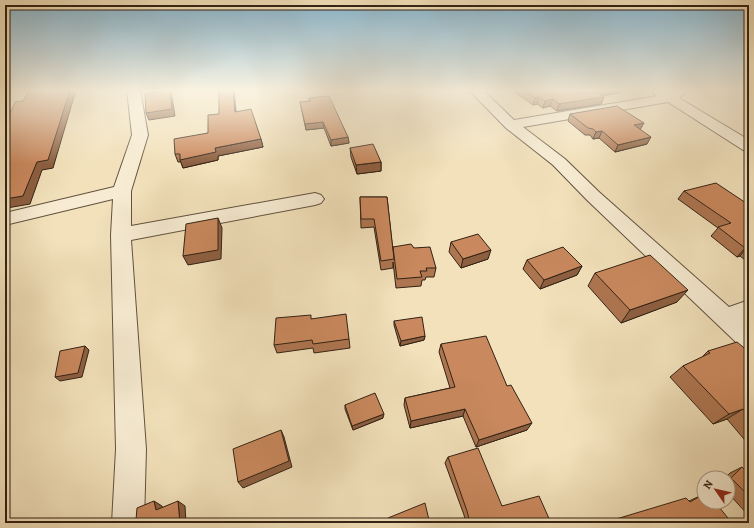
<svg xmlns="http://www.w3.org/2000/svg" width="754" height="528" viewBox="0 0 754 528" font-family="Alegreya,serif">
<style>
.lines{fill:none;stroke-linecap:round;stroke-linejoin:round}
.minor-casing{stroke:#62523e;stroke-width:2}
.minor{fill:#f7ecd3;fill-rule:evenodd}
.wall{fill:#ad7550;stroke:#322214}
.shaded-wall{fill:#8d5f41;stroke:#322214}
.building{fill:#c9885d;stroke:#322214}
</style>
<rect width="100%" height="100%" fill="#f2e1bb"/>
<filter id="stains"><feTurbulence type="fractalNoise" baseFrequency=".005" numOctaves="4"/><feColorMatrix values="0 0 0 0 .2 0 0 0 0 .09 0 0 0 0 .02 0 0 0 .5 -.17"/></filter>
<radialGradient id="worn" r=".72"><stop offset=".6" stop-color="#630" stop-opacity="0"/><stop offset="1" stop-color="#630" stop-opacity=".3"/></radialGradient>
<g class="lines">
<defs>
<path id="minor" d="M127 90H140L148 135 131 191V226L315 193 321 195 324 199 321 203 315 205 131 240 146 449 144 523H112L116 449 111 235 113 199 5 225V213L114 187 132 135Z
M469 90H483L514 120 658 96 654 94 653 90H666L670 92 673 90H688L679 98 749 140V152L743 150 668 102 523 127 565 159 599 192 729 307 749 300V319L745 321 749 324V349L740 346 587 200 553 165 506 128Z"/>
</defs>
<use href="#minor" class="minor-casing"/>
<use href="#minor" class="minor"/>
</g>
<path class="wall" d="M234 90 236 111 261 139 263 147 218 156V160L183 168 181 162H178L175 154 208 133Z
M512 90H622L620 93 602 96 604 97 601 104 557 111 550 106 543 108 537 104 533 105Z
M309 98 348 137 349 143 331 146 324 128 306 130 300 102 309 101Z
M570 114 640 130 647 144 615 152 599 138 593 139 590 135H585L568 121Z
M350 148 381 162V171L357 174 351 157Z
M684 191 749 205V263L740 256 737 257 711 236 718 228 678 199Z
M360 197H387L393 252V247L414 248 436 268 434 277H426L425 280H422L421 286 396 288 393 262V268L381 270 374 227 361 228Z
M451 242 488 259 461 268 449 252Z
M527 260 582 266 577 275 540 289 523 269Z
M595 273 677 302 621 323 588 286Z
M312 319 349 339 350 348 314 353 313 348 277 353 274 345Z
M394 321 425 336 424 340 400 346 394 325Z
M441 344 507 386 527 430 476 447 463 416 410 428 404 405 405 398 450 388 439 352Z
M708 351 749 352V445L727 419 713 424 670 377 683 366 701 358Z
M345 405 383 418 353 430 345 409Z
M448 457 502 506 551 523H466L464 515 445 463Z
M742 467 749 474V516L728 493V478H725L730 473Z
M704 494 732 523H603L689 501Z"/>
<path class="shaded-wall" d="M70 90H76L53 168 42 170 30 204 7 208 5 206V199Z
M170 90 172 97 175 116 149 120 146 113Z
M233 90H234L236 119 235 112Z
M593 90H622L620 93 590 97Z
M539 97 537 104 533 105 535 98Z
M604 97 601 104 557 111 559 104Z
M553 99 550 106 543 108 545 101Z
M323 122 324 128 306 130 305 124Z
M644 123 640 130 630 132 634 125Z
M602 131 599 138 593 139 596 132Z
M348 137 349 143 331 146V140Z
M651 137 647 144 615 152 618 145Z
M261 139 263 147 218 156V160L183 168 180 160 215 148Z
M381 162V171L357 174 356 165Z
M218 218 222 228 221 259 188 265 183 256Z
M745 248H747L740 256 737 257Z
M491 250 488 259 461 268 463 259Z
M582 266 577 275 540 289 544 280Z
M688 290 677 302 621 323 630 310Z
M425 336 424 340 400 346 401 341Z
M85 346 89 350 82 377 60 381 55 377Z
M465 409 463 416 410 428 411 421Z
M743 409 727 419 713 424 729 414Z
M384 414 383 418 353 430 352 426Z
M532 423 527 430 476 447 479 440Z
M281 430 284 437 292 467 243 488 238 482Z
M154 501 162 506 164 515 156 510Z
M178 501 185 506 186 523H180Z"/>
<path class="building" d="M29 90H70L48 160 37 162 23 196 5 199V189L6 187H5V124L15 102 23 101Z
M170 90 172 109 146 113 145 94Z
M219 90H233L235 112 251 109 261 139 215 148 216 152 180 160V154H175L174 139 208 133V115L219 114Z
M523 90H597H593L604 97 559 104 553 99 545 101 539 97 535 98Z
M329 96 348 137 331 140 323 122 305 124 300 102 311 101 309 98Z
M617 106 644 123 634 125 651 137 618 145 602 131 596 132 593 129 588 128 570 114Z
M373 144 381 162 356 165 350 148Z
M716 183 749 205V249L747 248H745L718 227 731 223 684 191Z
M360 197H387L394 259 381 261 374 219H361Z
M218 218V250L183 256 186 224Z
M478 234 491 250 463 259 451 242Z
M411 244 414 248 430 247 436 268H426L427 271H420L422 277 397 279 393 247Z
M563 247 582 266 544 280 527 260Z
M650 255 688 290 630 310 595 273Z
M346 314 349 339 313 344 312 340 274 345 276 318 311 315V319Z
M422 317 425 336 401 341 394 321Z
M486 336 507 386 511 385 532 423 479 440 465 409 411 421 405 398 455 387 441 344Z
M737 342 749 352V416L743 409 729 414 683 366 710 353 708 351Z
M85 346 78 373 55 377 60 351Z
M375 393 384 414 352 426 345 405Z
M281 430 289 461 238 482 233 449Z
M478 448 502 506 539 496 551 523H470L467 511 448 457Z
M742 467 749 474V496L731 478Z
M704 494V502H715L732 523H603L686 498 690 502Z
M154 501 156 510 178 501 180 523H130V520H136L137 508Z
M425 503 429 520 423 523H389L388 518Z"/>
<linearGradient id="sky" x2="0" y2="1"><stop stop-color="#89b8d2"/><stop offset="0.55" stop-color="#f9f2e0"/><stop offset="1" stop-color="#f9f2e0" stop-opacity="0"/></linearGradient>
<rect width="754" height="164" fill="url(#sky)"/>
<rect width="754" height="528" fill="none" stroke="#f2e1bb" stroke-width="20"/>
<rect x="6" y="6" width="742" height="516" fill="none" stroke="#322214" stroke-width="2"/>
<rect x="10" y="10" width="734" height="508" fill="none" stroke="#322214"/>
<g transform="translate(716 490) rotate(304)"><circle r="19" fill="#f7ecd3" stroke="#a89b87"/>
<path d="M0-3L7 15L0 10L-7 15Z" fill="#8f2418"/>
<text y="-6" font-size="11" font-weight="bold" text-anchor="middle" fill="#322214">N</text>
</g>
<rect width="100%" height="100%" filter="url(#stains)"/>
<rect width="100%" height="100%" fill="url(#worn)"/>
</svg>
